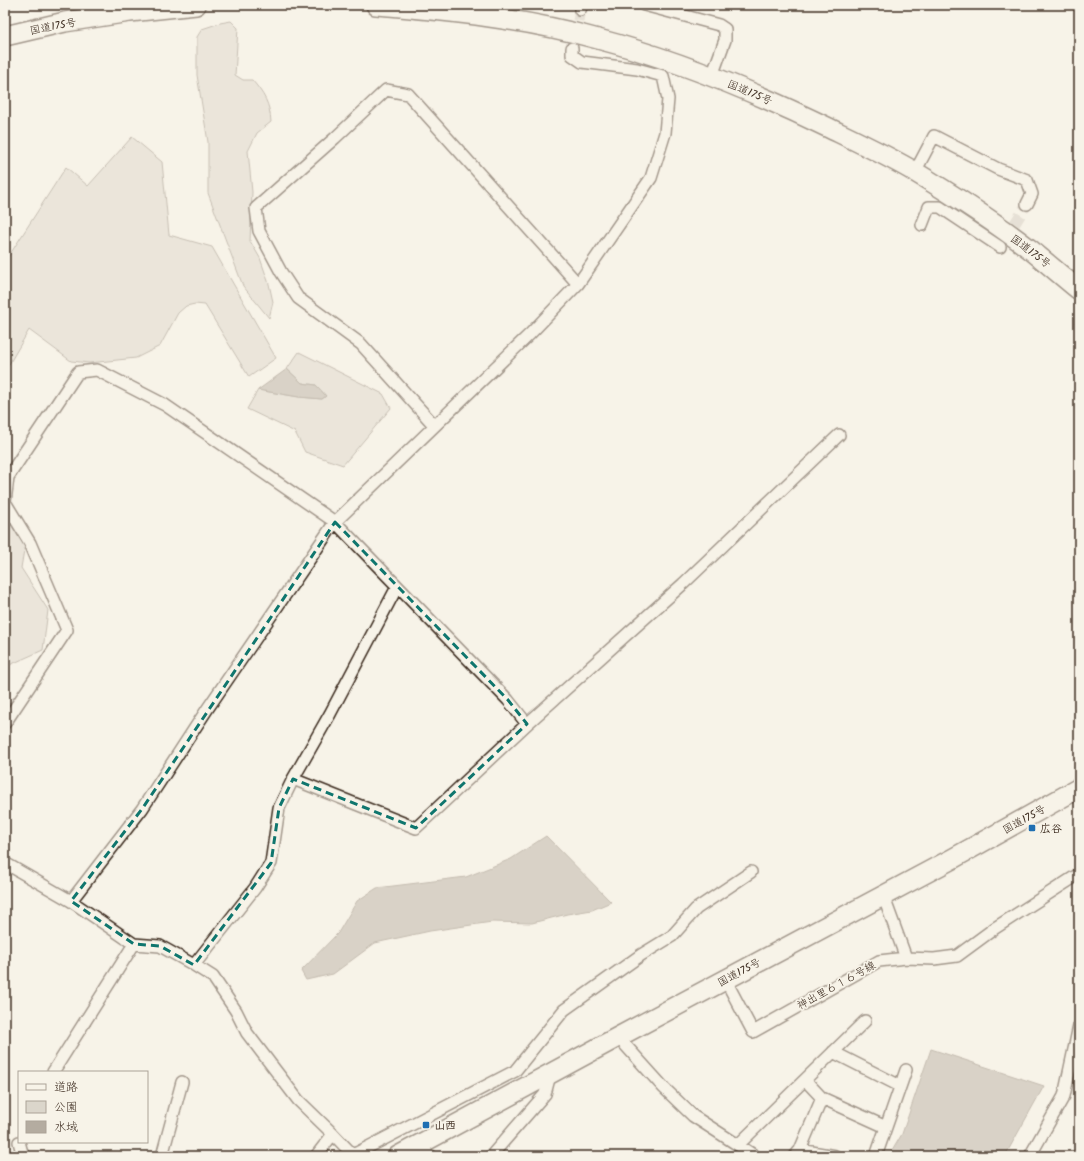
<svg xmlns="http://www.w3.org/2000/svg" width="1084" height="1161" viewBox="0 0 1084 1161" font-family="Kalam,'Klee One',sans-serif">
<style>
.green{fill:#dbd6cb;stroke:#8b8074}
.water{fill:#b4aca0;stroke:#84786c}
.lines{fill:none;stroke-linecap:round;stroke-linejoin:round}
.minor-tunnel{stroke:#d1cbc0;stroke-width:11;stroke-dasharray:11 5.5;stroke-linecap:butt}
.minor-casing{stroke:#3b2a1e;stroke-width:14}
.trunk-casing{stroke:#3b2a1e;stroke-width:22}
.minor{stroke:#f7f3e8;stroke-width:11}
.trunk{stroke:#f7f3e8;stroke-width:19}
.marked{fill:none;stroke:#0f766e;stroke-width:3;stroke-dasharray:8 5;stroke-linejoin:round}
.poi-dot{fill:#1f6fb2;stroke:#f7f3e8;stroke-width:1.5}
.labels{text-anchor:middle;stroke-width:3.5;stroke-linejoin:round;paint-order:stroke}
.street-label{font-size:11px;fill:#3b2a1e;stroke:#f7f3e8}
.poi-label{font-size:11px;font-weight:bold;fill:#3b2a1e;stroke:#f7f3e8;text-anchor:start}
</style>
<rect width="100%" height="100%" fill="#f7f3e8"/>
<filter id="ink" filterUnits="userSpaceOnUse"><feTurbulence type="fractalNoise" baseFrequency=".025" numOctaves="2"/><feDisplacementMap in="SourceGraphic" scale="8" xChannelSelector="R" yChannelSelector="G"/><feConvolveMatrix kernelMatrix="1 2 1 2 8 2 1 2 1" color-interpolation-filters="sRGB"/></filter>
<g filter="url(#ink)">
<path class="green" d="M231 21 238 28 235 75 243 80H252C264 94 270 104 271 122L257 133 248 151 252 192 250 241 260 258 269 284 273 302 269 318 243 286 208 193V142L197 75V37L202 29 220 23Z
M132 137 162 162 169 235 212 247 276 358 249 377 205 305 195 304 186 306 178 313 160 346 136 358 89 363 71 361 29 330 5 371V262L66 167 88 186Z
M299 352 383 394 391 408 343 465 305 452 295 432 247 409 258 390 299 397 322 399 326 396 316 385 302 383 287 369Z
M5 514 25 544 21 568 48 610 43 650 5 667Z"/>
<path class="water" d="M287 369 302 383 316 385 326 396 322 399 299 397 258 390Z
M546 836 611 902 592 910 567 914 532 923 492 922 430 931 375 943 333 974 306 980 301 971 338 933 357 901 377 888 466 877 511 859Z
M931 1049 1044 1086 1005 1156H889L902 1134Z"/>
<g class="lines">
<path class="minor-tunnel" d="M575 37 580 10
M1006 238 1027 204"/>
<defs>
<path id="minor" d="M644 5 719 25 725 29V40L712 76
M580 10 582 5
M915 172 934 136 998 169 1027 180 1032 194 1027 204
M922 225 929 207H940L1000 247
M434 425 361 344 298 298 281 272 259 231 256 208 335 138 386 90 408 94 578 284
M5 723 67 630 30 543 5 502 8 477 78 372 97 370 165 405 335 522 508 700 527 724
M293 779 416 828 527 724 683 584 839 435
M5 863 71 901 134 944 160 946 194 965 213 977 236 1011 247 1033 298 1100 333 1134 354 1156
M883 895 906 958
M71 901 142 809 208 708 335 522 530 334 578 284 651 178 665 133 668 99 663 76 637 69 582 62 572 55V48
M194 965 255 888 271 863 279 808 293 779 330 714 397 587
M725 979 753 1032 879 961 906 958 934 959 957 956 995 928 1079 874
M618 1037 664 1088 693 1116 755 1156
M833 1052 900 1086
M53 1072 134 944
M805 1080 822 1098 886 1127
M19 1142 23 1156
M738 1145 865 1021
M417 1146 431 1156
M800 1150 822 1098
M353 1155 515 1071 564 1010 641 955 672 936 696 909 751 872
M162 1156 182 1082
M316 1156 333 1134
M491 1156 545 1094 550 1075
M795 1156 800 1150 835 1156
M876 1156 906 1070
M1030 1156 1064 1096 1079 1026"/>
<path id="trunk" d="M376 5C451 11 526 19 598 39 678 60 755 92 829 128 858 142 888 156 915 172 955 196 995 222 1031 250 1047 263 1063 277 1079 290
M5 36 65 22 130 12 196 5
M398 1156 618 1037 952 859 1079 788"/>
</defs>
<use href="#minor" class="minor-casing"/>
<use href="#trunk" class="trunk-casing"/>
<use href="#minor" class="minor"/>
<use href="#trunk" class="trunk"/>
</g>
</g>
<path d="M0 0H1084V1161H0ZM335 522 508 700 527 724 416 828 293 779 279 808 271 863 194 965 160 946 134 944 71 901 142 809Z" fill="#f7f3e8" fill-opacity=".55" fill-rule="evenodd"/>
<path class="marked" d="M335 522 508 700 527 724 416 828 293 779 279 808 271 863 194 965 160 946 134 944 71 901 142 809Z"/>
<g class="poi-dot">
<rect x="1028" y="824" width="8" height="8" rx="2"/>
<rect x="422" y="1121" width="8" height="8" rx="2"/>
</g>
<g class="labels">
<g class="street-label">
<text transform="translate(53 26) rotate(-11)" y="4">国道175号</text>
<text transform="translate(750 92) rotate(23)" y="4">国道175号</text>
<text transform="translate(1031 251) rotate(37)" y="4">国道175号</text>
<text transform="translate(1024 819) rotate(-29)" y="4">国道175号</text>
<text transform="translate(739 972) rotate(-28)" y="4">国道175号</text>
<text transform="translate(836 985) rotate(-29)" y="4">神出里６１６号線</text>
</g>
<g class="poi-label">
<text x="1040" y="832">広谷</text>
<text x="434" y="1129">山西</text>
</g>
</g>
<rect width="1084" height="1161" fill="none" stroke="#f7f3e8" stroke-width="20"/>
<rect x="10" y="10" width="1064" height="1141" fill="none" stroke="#3b2a1e" stroke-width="1.5" filter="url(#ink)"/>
<rect x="18" y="1071" width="130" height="72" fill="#f7f3e8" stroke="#aca397"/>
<rect x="26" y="1084" width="20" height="6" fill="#f7f3e8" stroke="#aca397"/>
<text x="54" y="1091" font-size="12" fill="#3b2a1e">道路</text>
<rect x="26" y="1101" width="20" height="12" fill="#dbd6cb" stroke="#aca397"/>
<text x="54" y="1111" font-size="12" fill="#3b2a1e">公園</text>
<rect x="26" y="1121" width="20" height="12" fill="#b4aca0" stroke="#aca397"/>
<text x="54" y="1131" font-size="12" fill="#3b2a1e">水域</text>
</svg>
